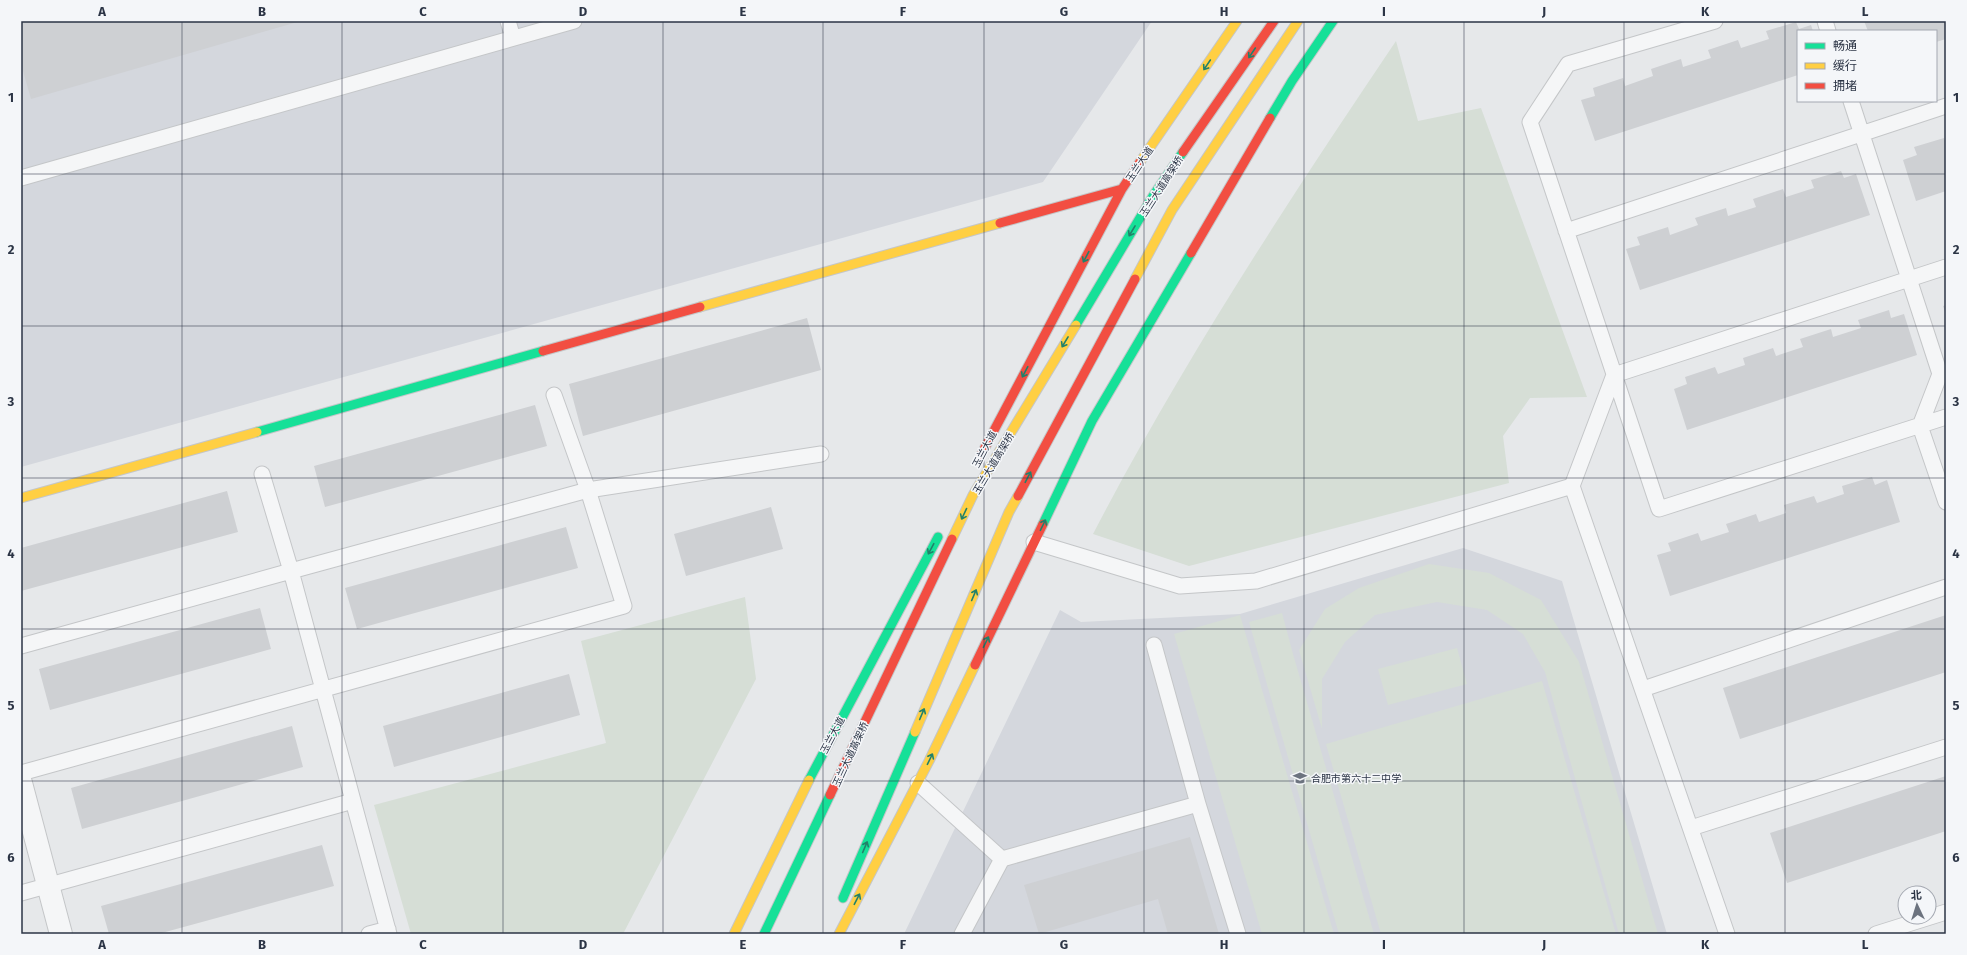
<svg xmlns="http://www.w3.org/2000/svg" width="1967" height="955" viewBox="0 0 1967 955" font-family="'Fira Sans','Noto Sans SC',sans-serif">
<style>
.built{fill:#d4d7dd}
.green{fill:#d6ded6}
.building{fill:#ced0d3}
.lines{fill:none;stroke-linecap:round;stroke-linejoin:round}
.lane-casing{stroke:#c4c6c8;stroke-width:17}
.street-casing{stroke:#c4c6c8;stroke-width:24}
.fast-casing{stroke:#c4c6c8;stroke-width:11}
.slow-casing{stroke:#c4c6c8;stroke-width:11}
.jam-casing{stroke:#c4c6c8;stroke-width:11}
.lane{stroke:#f5f6f7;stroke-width:15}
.street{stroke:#f5f6f7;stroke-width:22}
.fast{stroke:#16e098;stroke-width:9}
.slow{stroke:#ffcf43;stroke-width:9}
.jam{stroke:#f24e42;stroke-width:9}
.oneway{stroke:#22816a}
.grid{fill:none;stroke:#2b3445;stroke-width:1;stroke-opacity:0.55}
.labels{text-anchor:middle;stroke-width:3;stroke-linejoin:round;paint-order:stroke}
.street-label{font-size:10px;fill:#2b3445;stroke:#f4f6f9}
.poi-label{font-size:10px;fill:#2b3445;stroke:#f4f6f9;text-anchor:start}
.neatline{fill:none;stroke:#2b3445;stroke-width:1.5}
.grid-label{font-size:13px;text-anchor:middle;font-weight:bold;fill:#2b3445}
</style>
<rect width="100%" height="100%" fill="#e6e8ea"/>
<path class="built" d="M21 21H1152L1043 182 21 467Z
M1463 548 1562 581 1667 934H904L1060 610 1081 622 1240 614Z"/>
<path class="green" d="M1396 41 1418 121 1481 108 1587 397 1530 398 1503 436 1509 483 1189 566 1093 534C1182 363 1288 201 1396 41Z
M1429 564 1489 573 1541 600 1579 662 1658 934H1619L1545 672 1523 634 1487 610 1437 602 1375 615 1345 642 1322 679V729L1299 650 1325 609 1359 588Z
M745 597 756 679 623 934H411L374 805 606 743 581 641Z
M1282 613 1293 654 1374 934H1339L1249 622Z
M1240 615 1334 934H1262L1174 634Z
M1457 648 1467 684 1388 705 1378 669Z
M1542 681 1616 934H1381L1326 744Z"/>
<path class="building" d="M21 21H301L31 99 21 64Z
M1864 21H1946V39L1936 42V31H1868Z
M1796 22 1799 29 1811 25 1813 31H1798V75L1595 141 1581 100 1595 96 1593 88 1623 78 1625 86 1653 76 1651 69 1681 59 1683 67 1711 58 1708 50 1738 40 1741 48 1769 39 1766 31Z
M1944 138 1946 143V191L1916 201 1903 160 1917 155 1914 147Z
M1841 171 1844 178 1856 174 1870 215 1640 290 1626 249 1640 245 1637 237 1668 227 1670 235 1698 225 1695 218 1726 208 1728 216 1756 207 1753 199 1783 189 1786 197 1814 188 1811 180Z
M1946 305V314L1943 306Z
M1889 310 1891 318 1904 314 1917 355 1687 430 1674 389 1687 384 1685 377 1715 367 1718 374 1745 365 1743 358 1773 348 1776 356 1803 347 1800 339 1831 329 1833 337 1861 328 1858 320Z
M807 318 821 370 583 436 569 384Z
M535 405 547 446 325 507 314 466Z
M1872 477 1875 485 1887 480 1900 522 1670 596 1657 555 1671 551 1668 543 1698 533 1701 541 1729 532 1726 524 1756 514 1759 522 1786 513 1784 505 1814 496 1817 503 1844 494 1842 486Z
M227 491 238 532 21 591V548Z
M771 507 783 549 686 576 674 534Z
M566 527 578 568 357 629 345 588Z
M260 608 271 649 50 710 39 669Z
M1946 615V672L1740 739 1723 688Z
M569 674 580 715 394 767 383 726Z
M292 726 303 767 82 829 71 788Z
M1946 776V831L1787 883 1770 833Z
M1190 837 1219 934H1168L1158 899 1039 934 1024 885Z
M322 845 334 886 158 934H109L101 906Z"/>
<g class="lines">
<defs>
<path id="lane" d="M508 21 513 38
M1715 21 1568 64 1530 122 1659 509 1946 417
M1825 21 1828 31
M1851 101 1940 374 1920 426 1946 502
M21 178 574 21
M1566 231 1946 106
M262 474 291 571 588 490 821 454
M1572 486 1614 375 1946 267
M1034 542 1180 586 1256 581 1572 486 1727 934
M21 646 291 571 389 934
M1643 689 1946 587
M21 773 624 606 588 490 554 395
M918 783 1002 859 1198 804 1154 645
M1198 804 1238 934
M1691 828 1946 747
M21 893 353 801
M369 934 388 929
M962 934 1002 859
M1876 934 1946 912"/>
<path id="street" d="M21 783 61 934"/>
<path id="fast" d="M1270 118 1292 81 1333 21
M1076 325 1153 196 1183 152
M257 432 543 351
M1043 524 1092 421 1191 253
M809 780 938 537
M843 898 915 732
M764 934 830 795"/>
<path id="slow" d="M1140 162 1237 21
M1135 279 1172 210 1298 21
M700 307 1000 223
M21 498 257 432
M952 539 973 495 1076 325
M915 732 1009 512 1018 496
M734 934 809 780
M839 934 929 761 975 665"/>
<path id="jam" d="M1183 152 1274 21
M1000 223 1122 189
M1191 253 1270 118
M543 351 700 307
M981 455 1122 189 1140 162
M1018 496 1135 279
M975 665 1043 524
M830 795 952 539"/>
</defs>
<use href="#lane" class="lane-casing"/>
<use href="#street" class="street-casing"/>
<use href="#fast" class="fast-casing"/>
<use href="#slow" class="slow-casing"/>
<use href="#jam" class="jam-casing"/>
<use href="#lane" class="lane"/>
<use href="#street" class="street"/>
<use href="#fast" class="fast"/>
<use href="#slow" class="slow"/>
<use href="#jam" class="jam"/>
</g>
<defs><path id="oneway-shaft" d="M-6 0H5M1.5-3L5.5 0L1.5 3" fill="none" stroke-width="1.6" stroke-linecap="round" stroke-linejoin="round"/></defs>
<g class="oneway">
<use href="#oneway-shaft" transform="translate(1252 53) rotate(124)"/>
<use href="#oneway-shaft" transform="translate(1207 65) rotate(124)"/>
<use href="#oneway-shaft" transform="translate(1132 231) rotate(121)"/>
<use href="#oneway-shaft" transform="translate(1086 257) rotate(118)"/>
<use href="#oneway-shaft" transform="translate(1065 342) rotate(121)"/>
<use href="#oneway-shaft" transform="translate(1025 372) rotate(118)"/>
<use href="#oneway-shaft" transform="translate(1028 477) rotate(-62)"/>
<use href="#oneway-shaft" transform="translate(964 514) rotate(115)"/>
<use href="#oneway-shaft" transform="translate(1043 525) rotate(-64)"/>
<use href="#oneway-shaft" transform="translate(931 549) rotate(118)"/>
<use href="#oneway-shaft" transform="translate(974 595) rotate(-67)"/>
<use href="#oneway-shaft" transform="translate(986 642) rotate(-64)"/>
<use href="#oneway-shaft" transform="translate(922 714) rotate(-67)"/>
<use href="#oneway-shaft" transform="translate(930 759) rotate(-64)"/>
<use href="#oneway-shaft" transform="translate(865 847) rotate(-67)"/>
<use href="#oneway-shaft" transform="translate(857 899) rotate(-63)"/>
</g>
<path class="grid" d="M182 21V934M342 21V934M503 21V934M663 21V934M823 21V934M984 21V934M1144 21V934M1304 21V934M1464 21V934M1624 21V934M1785 21V934M21 174H1946M21 326H1946M21 478H1946M21 629H1946M21 781H1946"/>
<defs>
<symbol id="school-bare" viewBox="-9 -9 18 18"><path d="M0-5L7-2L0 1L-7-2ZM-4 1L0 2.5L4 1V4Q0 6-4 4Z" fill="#6c737f" stroke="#f4f6f9" stroke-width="2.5" paint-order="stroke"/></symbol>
</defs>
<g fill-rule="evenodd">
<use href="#school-bare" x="1290" y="768" width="20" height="20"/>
</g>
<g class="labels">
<g class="street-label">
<text transform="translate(1139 164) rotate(-56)" y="4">玉兰大道</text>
<text transform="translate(1161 186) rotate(-57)" y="4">玉兰大道高架桥</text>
<text transform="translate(984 449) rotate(-62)" y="4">玉兰大道</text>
<text transform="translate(993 463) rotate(-59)" y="4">玉兰大道高架桥</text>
<text transform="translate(832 735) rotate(-62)" y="4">玉兰大道</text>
<text transform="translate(850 754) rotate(-65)" y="4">玉兰大道高架桥</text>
</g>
<g class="poi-label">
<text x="1311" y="782">合肥市第六十二中学</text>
</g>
</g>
<rect width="1967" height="955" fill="none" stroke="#f4f6f9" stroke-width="44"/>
<rect x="1797" y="30" width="140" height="72" fill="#f4f6f9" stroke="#a4a8b1"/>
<rect x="1805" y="43" width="20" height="6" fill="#16e098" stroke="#a4a8b1"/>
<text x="1833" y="50" font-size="12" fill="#2b3445">畅通</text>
<rect x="1805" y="63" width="20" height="6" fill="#ffcf43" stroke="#a4a8b1"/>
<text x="1833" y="70" font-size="12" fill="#2b3445">缓行</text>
<rect x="1805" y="83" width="20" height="6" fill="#f24e42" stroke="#a4a8b1"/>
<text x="1833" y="90" font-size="12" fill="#2b3445">拥堵</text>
<g transform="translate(1917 905) rotate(356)"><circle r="19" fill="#f4f6f9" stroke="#a4a8b1"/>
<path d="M0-3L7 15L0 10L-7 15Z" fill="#6c737f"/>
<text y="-6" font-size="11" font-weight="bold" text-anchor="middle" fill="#2b3445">北</text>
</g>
<rect x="22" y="22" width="1923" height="911" class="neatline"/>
<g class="grid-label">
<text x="102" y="16">A</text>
<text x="262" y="16">B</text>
<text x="423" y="16">C</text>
<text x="583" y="16">D</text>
<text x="743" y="16">E</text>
<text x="903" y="16">F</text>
<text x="1064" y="16">G</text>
<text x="1224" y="16">H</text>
<text x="1384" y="16">I</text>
<text x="1544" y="16">J</text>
<text x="1705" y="16">K</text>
<text x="1865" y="16">L</text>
<text x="11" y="102">1</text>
<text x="1956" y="102">1</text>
<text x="11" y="254">2</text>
<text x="1956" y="254">2</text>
<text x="11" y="406">3</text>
<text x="1956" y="406">3</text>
<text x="11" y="558">4</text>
<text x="1956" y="558">4</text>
<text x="11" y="710">5</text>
<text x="1956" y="710">5</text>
<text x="11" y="862">6</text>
<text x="1956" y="862">6</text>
<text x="102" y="949">A</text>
<text x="262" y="949">B</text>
<text x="423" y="949">C</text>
<text x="583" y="949">D</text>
<text x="743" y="949">E</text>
<text x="903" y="949">F</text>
<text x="1064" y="949">G</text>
<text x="1224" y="949">H</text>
<text x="1384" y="949">I</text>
<text x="1544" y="949">J</text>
<text x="1705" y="949">K</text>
<text x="1865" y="949">L</text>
</g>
</svg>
